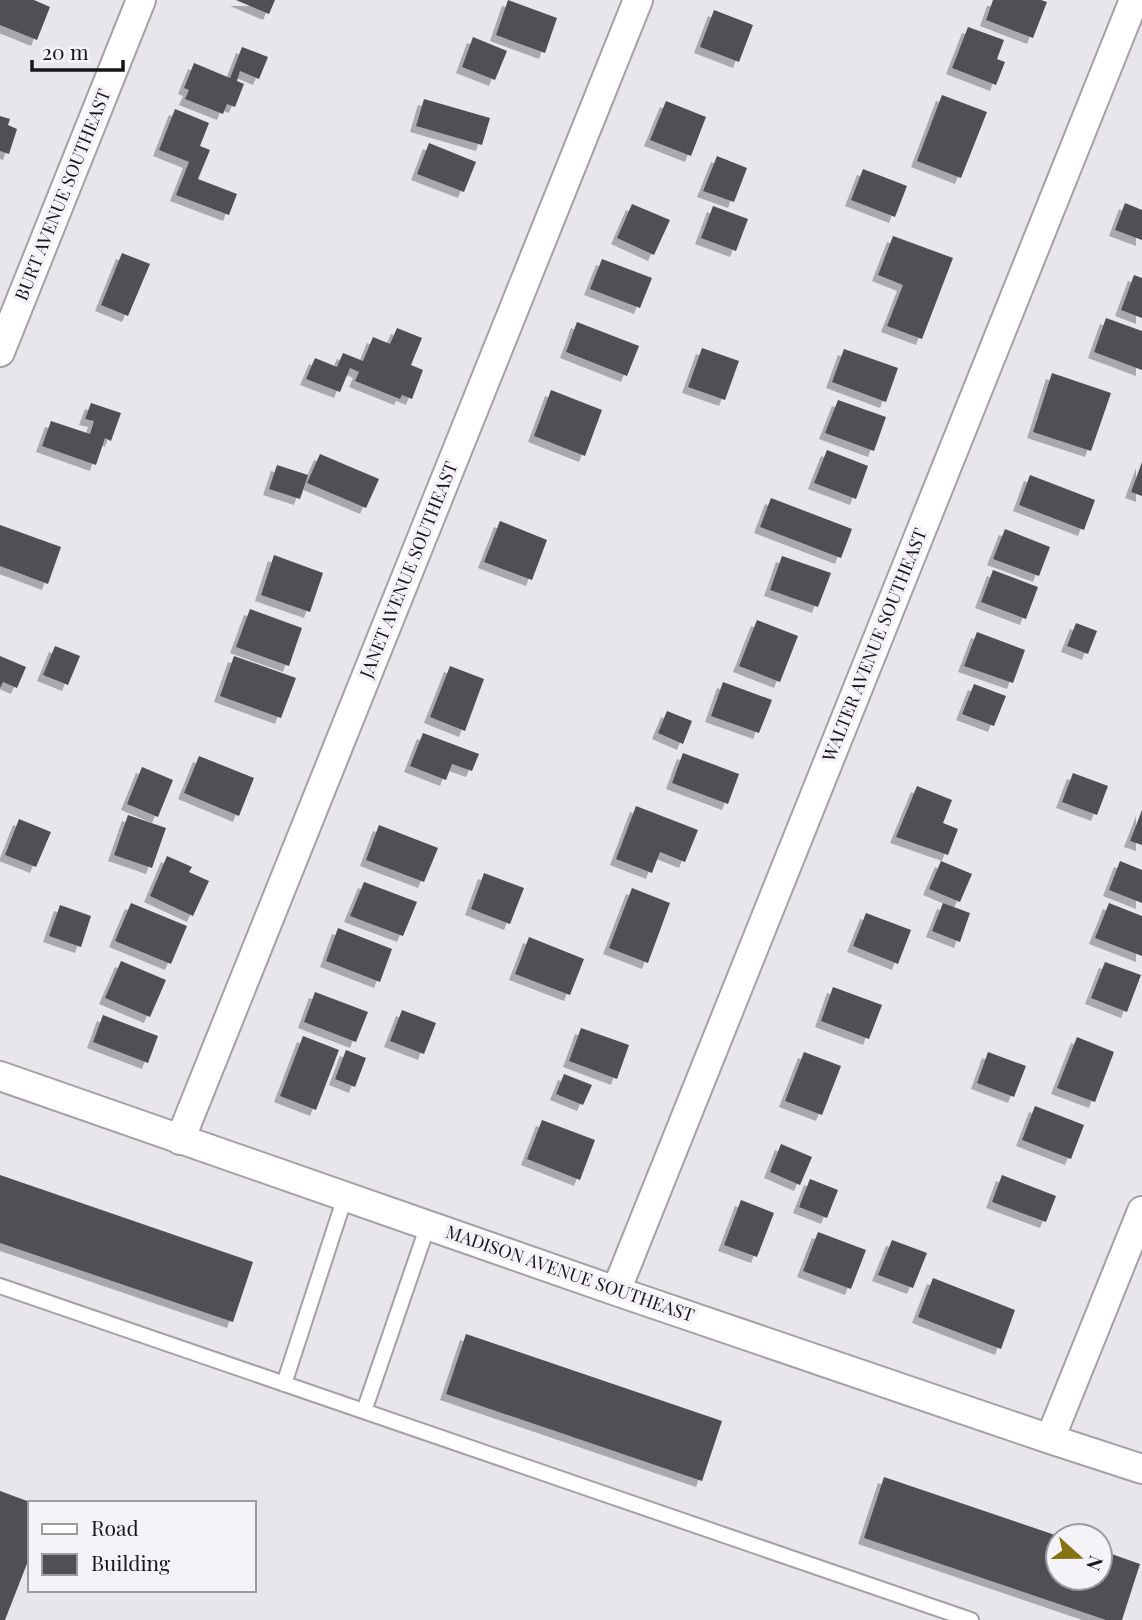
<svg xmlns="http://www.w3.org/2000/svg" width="1142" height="1620" viewBox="0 0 1142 1620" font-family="'Playfair Display',serif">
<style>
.building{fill:#514f53;filter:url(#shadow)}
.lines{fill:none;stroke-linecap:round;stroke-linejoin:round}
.service-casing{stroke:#a3a1a6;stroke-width:18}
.minor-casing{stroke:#a3a1a6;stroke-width:32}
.service{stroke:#fff;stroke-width:14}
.minor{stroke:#fff;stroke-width:28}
.labels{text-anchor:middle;stroke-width:7;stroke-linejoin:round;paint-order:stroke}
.street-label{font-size:18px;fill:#171618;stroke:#f5f3f8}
</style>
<defs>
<filter id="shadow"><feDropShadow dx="-6" dy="6" stdDeviation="0" flood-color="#0004"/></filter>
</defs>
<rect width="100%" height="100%" fill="#e8e5eb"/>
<path class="building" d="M0 0H34L50 7 37 40 0 25Z
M236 0H275L269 14Z
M508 0 557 18 545 53 496 35Z
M993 0H1041L1047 2 1033 38 986 20Z
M714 10 753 25 739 62 700 47Z
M968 27 1004 40 997 59 1005 62 996 85 952 68Z
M473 37 507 51 495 80 462 67Z
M242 47 268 57 259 79 240 71 237 81 244 84 235 107 227 104 223 114 185 99 189 90 184 88 194 63 230 78Z
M942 95 987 112 961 178 917 161Z
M424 99 490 118 482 145 416 126Z
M666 101 706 117 691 156 650 140Z
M175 109 209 123 200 146 210 150 198 179 237 194 229 215 176 195 189 162 159 150Z
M0 116 10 119 8 125 17 129 9 154 0 151Z
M429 143 476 162 464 192 417 174Z
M717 156 747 168 734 202 703 191Z
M863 169 907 186 895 217 851 200Z
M1125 203 1142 210V240L1115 230Z
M632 204 670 220 654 255 617 238Z
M713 206 748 219 736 251 701 238Z
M893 236 953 258 922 339 887 326 903 285 878 275Z
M122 253 150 264 128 316 101 305Z
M602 259 652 278 640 308 590 289Z
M1134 275 1142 278V318L1121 310Z
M1106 318 1142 331V370L1094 352Z
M577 322 639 346 627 376 566 352Z
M397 328 422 338 411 365 423 370 412 399 402 395 400 399 355 381 359 372 350 368 340 392 306 379 315 358 337 367 343 353 363 361 373 337 390 344Z
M702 348 739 361 725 400 688 387Z
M844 349 898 368 886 402 832 382Z
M1052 373 1111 393 1091 451 1033 432Z
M551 390 602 410 585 456 534 436Z
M838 400 886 417 874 451 825 433Z
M91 403 121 413 111 441 105 438 96 465 42 446 51 421 90 434 94 421 85 419Z
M827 450 868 466 856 499 814 483Z
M320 454 379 479 366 508 307 483Z
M1142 462V496L1131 492Z
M277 465 308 475 300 499 269 489Z
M1030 475 1095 500 1084 530 1019 505Z
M771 498 852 529 841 558 760 527Z
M500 521 547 540 532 580 484 562Z
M0 525 61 547 48 584 0 566Z
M1005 529 1050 547 1039 576 993 559Z
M274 555 323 573 310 612 261 595Z
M782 556 831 573 818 607 770 590Z
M993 570 1038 587 1026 619 981 602Z
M250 609 302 628 289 666 236 647Z
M757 620 798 636 780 682 739 666Z
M1076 623 1097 631 1088 654 1067 646Z
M977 632 1025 650 1013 683 964 666Z
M55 646 80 656 68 685 43 675Z
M0 656 26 667 17 688 3 682 0 688Z
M234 656 296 678 281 718 220 696Z
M450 666 484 679 465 731 430 717Z
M723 682 772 700 759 733 711 716Z
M974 684 1006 696 994 726 962 714Z
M667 711 692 721 683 744 658 733Z
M423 733 479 754 472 771 452 764 446 780 410 766Z
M683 753 739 774 728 804 672 783Z
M199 756 254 778 239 816 184 793Z
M142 767 173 780 158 817 127 804Z
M1073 773 1108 786 1097 815 1062 802Z
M917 786 952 800 943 823 958 829 948 855 896 837Z
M636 806 698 830 685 862 660 852 652 873 616 859Z
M1142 810V845L1130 841Z
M128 815 166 828 152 868 114 855Z
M19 819 51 832 36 867 5 855Z
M379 825 438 848 424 882 366 860Z
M167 856 192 867 189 872 209 881 193 916 150 896Z
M941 861 972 874 960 902 929 889Z
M1120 861 1142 870V903L1109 890Z
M484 873 524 888 510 924 471 909Z
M364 882 417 902 403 936 350 916Z
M632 888 670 903 648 963 609 948Z
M131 903 187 926 171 964 115 941Z
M943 903 970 913 960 942 932 931Z
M1109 903 1142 916V956L1095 938Z
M60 905 91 916 81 947 49 936Z
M866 913 911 930 898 964 853 946Z
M338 928 392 949 380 982 326 961Z
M529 937 584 959 570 995 515 974Z
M121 961 166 980 150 1017 105 998Z
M1105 962 1141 975 1127 1012 1091 998Z
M833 987 882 1005 869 1039 821 1021Z
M315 992 368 1012 356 1042 304 1022Z
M402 1010 436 1023 424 1054 390 1041Z
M103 1015 158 1036 148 1063 93 1042Z
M581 1028 629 1045 617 1079 569 1061Z
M303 1036 339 1050 316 1110 280 1096Z
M1077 1037 1114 1052 1095 1102 1057 1088Z
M346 1050 366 1058 355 1087 335 1079Z
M804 1052 841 1066 822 1115 785 1101Z
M988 1052 1026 1066 1014 1097 977 1083Z
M564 1074 592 1085 583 1105 556 1094Z
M1035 1106 1084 1125 1071 1159 1022 1140Z
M542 1120 595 1140 580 1180 527 1159Z
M781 1144 812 1157 800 1185 770 1172Z
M0 1175 253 1262 233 1322 0 1243Z
M1002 1175 1056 1196 1046 1222 992 1202Z
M810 1179 838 1190 827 1218 799 1207Z
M741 1200 774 1213 757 1257 724 1245Z
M818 1232 866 1250 851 1289 803 1271Z
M892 1240 927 1253 913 1288 878 1275Z
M933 1278 1015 1310 1001 1349 918 1317Z
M466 1334 722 1421 702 1481 446 1394Z
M884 1477 1058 1536V1578H1100V1550L1140 1564 1122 1620H1106L864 1538Z
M0 1491 30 1502V1556L5 1620H0Z"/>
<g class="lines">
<defs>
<path id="service" d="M0 1286 971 1620
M284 1384 345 1197
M364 1411 428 1225"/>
<path id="minor" d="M0 352 141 0
M0 1076 616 1291 1050 1439 1142 1469
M180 1140 638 0
M616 1291 1134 0
M1050 1439 1142 1211"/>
</defs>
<use href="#service" class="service-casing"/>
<use href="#minor" class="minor-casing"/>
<use href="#service" class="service"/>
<use href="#minor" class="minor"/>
</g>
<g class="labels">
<g class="street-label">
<text transform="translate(63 195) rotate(-68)" y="6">BURT AVENUE SOUTHEAST</text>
<text transform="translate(409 570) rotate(-68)" y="6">JANET AVENUE SOUTHEAST</text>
<text transform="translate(875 645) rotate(-68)" y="6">WALTER AVENUE SOUTHEAST</text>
<text transform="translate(570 1274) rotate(19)" y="6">MADISON AVENUE SOUTHEAST</text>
</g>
</g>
<rect x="28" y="1501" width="228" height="91" fill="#f5f3f8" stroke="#9c9b9e" stroke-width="2"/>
<rect x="42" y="1524" width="35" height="10" fill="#ffffff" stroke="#9c9b9e" stroke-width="2"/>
<text x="91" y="1536" font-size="21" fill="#171618">Road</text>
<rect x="42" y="1554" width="35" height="21" fill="#514f53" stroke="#9c9b9e" stroke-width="2"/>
<text x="91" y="1571" font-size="21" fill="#171618">Building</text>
<g transform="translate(1079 1557) rotate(111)"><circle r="33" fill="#f5f3f8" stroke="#9c9b9e" stroke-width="2"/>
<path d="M0-5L12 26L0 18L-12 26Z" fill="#867314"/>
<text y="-10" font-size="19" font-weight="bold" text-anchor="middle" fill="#171618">N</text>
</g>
<path d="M32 60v10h91v-10" fill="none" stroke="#171618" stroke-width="3.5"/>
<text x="42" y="60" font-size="21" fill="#171618" stroke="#f5f3f8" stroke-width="5" paint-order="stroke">20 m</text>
</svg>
